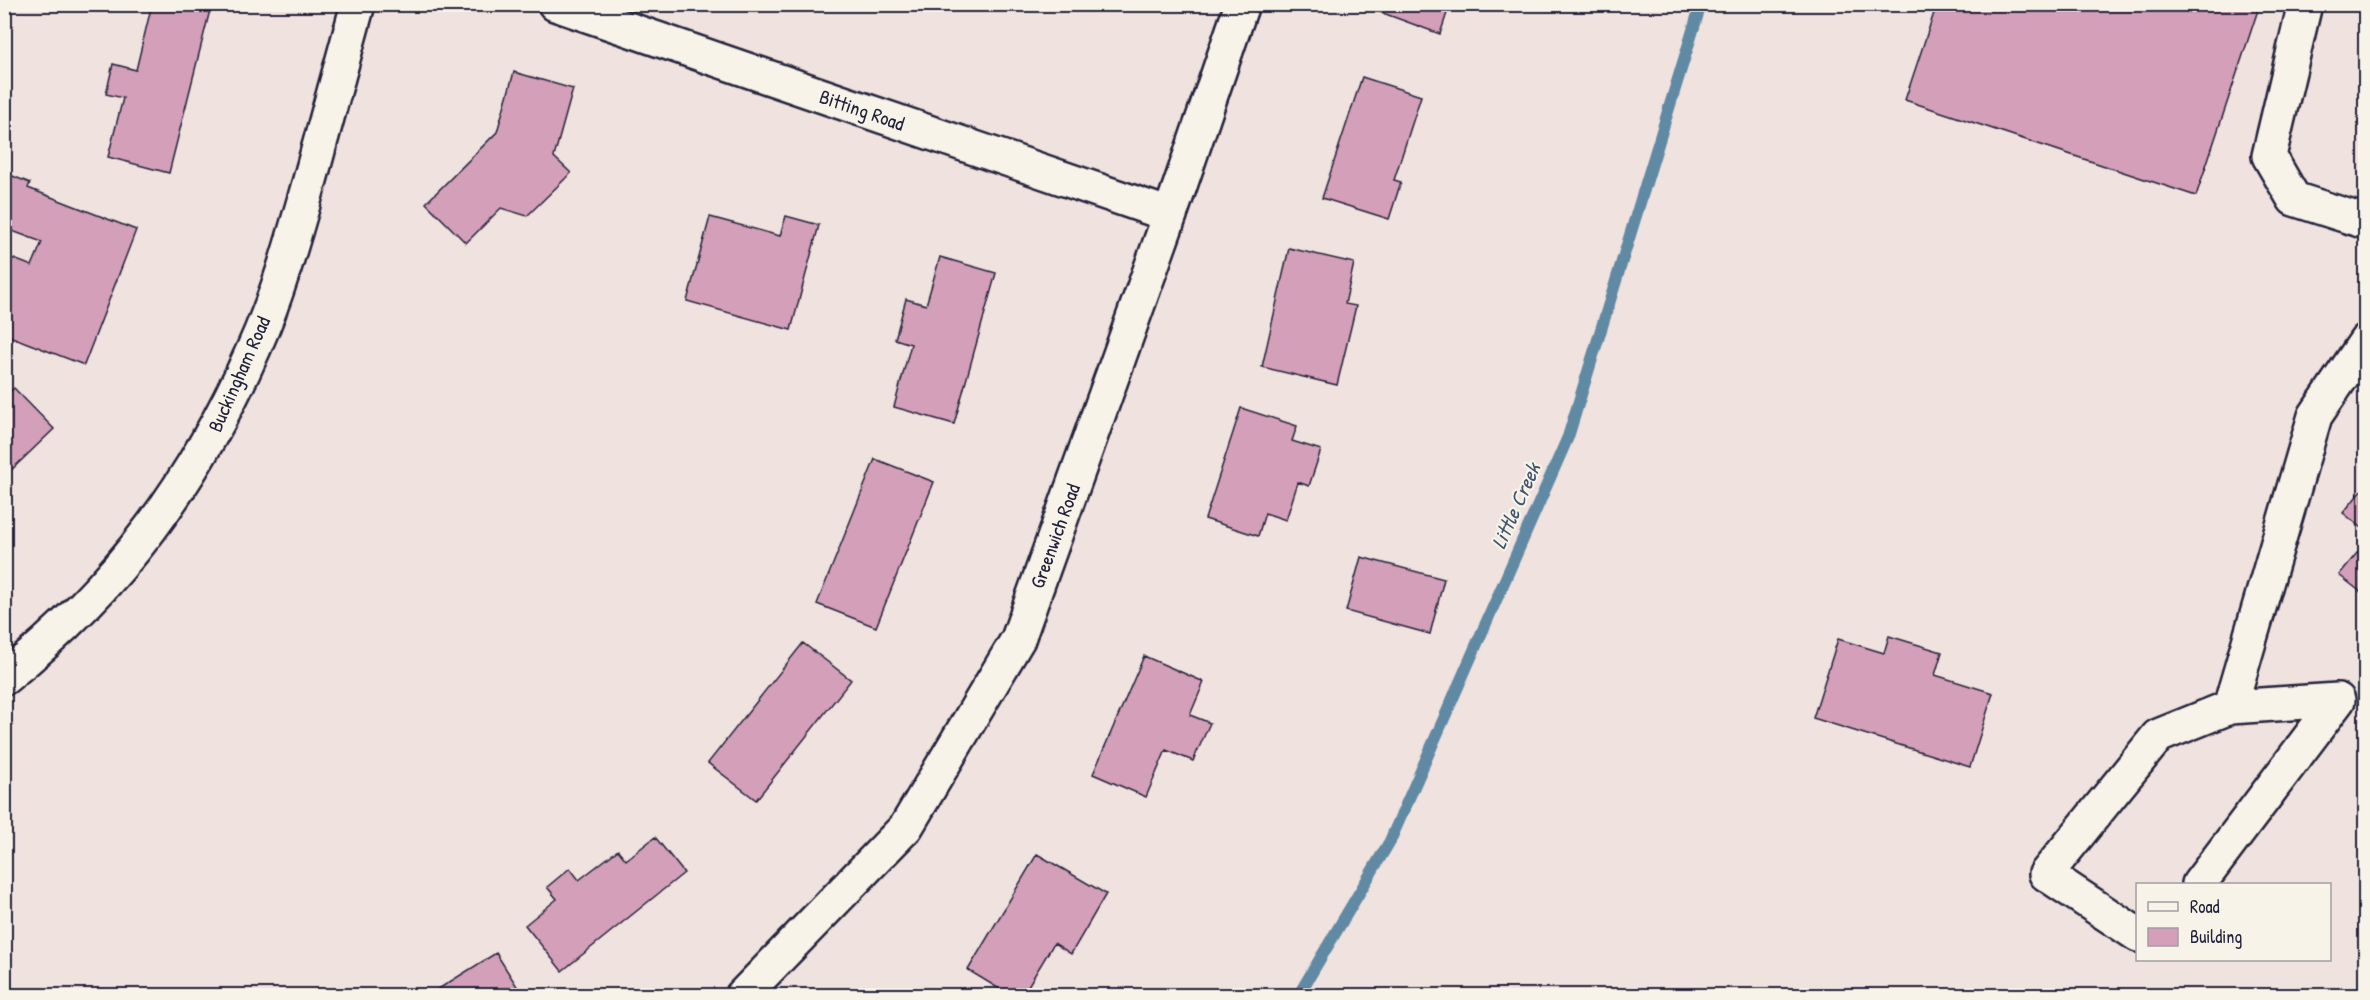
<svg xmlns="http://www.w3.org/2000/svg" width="2370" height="1000" viewBox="0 0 2370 1000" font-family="'Patrick Hand',sans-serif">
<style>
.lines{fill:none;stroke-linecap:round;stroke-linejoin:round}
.stream{stroke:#6089a4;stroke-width:12}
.building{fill:#d49fb8;stroke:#22223b;stroke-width:1.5}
.minor-casing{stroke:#22223b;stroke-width:38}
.minor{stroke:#f7f3e8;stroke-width:33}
.labels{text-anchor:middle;stroke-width:4.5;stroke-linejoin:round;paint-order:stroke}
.street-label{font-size:20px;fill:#22223b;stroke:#f7f3e8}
.water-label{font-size:21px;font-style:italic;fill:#415570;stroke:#f7f3e8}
</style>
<rect width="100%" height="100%" fill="#f0e2de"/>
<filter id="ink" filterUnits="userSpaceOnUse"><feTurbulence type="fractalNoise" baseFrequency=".0167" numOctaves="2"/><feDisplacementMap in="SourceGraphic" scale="12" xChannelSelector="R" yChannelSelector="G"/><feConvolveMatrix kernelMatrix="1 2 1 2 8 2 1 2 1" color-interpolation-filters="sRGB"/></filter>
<g filter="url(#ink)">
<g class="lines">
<path class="stream" d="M1298 996 1390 841 1568 437 1701 4"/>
</g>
<path class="building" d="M152 4H190L210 10 169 173 108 157 123 98 106 94 113 64 136 70Z
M1383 4H1450L1440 34 1380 12Z
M1937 4H2260L2196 196 1905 100Z
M514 72 573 89 554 157 571 173 527 216 501 208 466 243 426 203 497 132Z
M1362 77 1421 96 1394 180 1401 182 1389 219 1322 198Z
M10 175 30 183 28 188 136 230 84 365 4 334V255L32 266 42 242 4 228V190Z
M786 216 819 225 791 330 687 301 710 217 780 236Z
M1289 248 1354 263 1345 304 1356 306 1337 385 1262 367Z
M940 257 996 273 954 424 894 407 911 344 895 339 906 299 926 305Z
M14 388 54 429 4 477V397Z
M1241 408 1297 426 1292 441 1321 450 1309 486 1298 482 1286 520 1265 513 1258 536 1205 519Z
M875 459 934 482 876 627 817 604Z
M2366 485V531L2343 513Z
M2366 542V596L2339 575Z
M1361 557 1444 579 1430 634 1346 611Z
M1889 636 1942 652 1935 675 1993 693 1970 767 1813 718 1838 639 1884 653Z
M803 643 851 680 756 800 708 763Z
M1144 656 1204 682 1190 715 1210 723 1193 761 1166 750 1146 797 1093 774Z
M655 837 684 873 562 971 525 925 557 899 547 887 570 868 579 880 618 850 626 860Z
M1037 854 1106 894 1071 954 1054 943 1022 996H1011L968 970Z
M496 953 523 996H427Z"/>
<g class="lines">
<defs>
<path id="minor" d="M555 4 1170 215
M2305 4 2269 156 2294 199 2366 222
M4 678C119 586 195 482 254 348 278 295 294 236 310 180 326 121 342 63 358 4
M2230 707 2315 416 2366 341
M2138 935 2046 874 2158 736 2230 707 2338 700 2199 884
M742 996 906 827 1018 639 1170 215 1242 4"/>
</defs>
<use href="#minor" class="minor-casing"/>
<use href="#minor" class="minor"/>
</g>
</g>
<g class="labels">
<g class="street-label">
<text transform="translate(862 110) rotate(19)" y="7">Bitting Road</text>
<text transform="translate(239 374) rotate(-66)" y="7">Buckingham Road</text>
<text transform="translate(1055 536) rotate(-70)" y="7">Greenwich Road</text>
</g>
<g class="water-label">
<text transform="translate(1516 506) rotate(-66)" y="7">Little Creek</text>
</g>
</g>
<rect width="2370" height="1000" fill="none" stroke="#f7f3e8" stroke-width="24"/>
<rect x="12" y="12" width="2346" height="976" fill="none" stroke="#22223b" stroke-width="2" filter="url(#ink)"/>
<rect x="2136" y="883" width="195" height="78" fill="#f7f3e8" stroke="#a29fa3" stroke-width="1.5"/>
<rect x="2148" y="902" width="30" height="9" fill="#f7f3e8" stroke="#a29fa3" stroke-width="1.5"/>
<text x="2190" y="913" font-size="18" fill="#22223b">Road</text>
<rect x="2148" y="928" width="30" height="18" fill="#d49fb8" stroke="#a29fa3" stroke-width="1.5"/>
<text x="2190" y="943" font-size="18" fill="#22223b">Building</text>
</svg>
